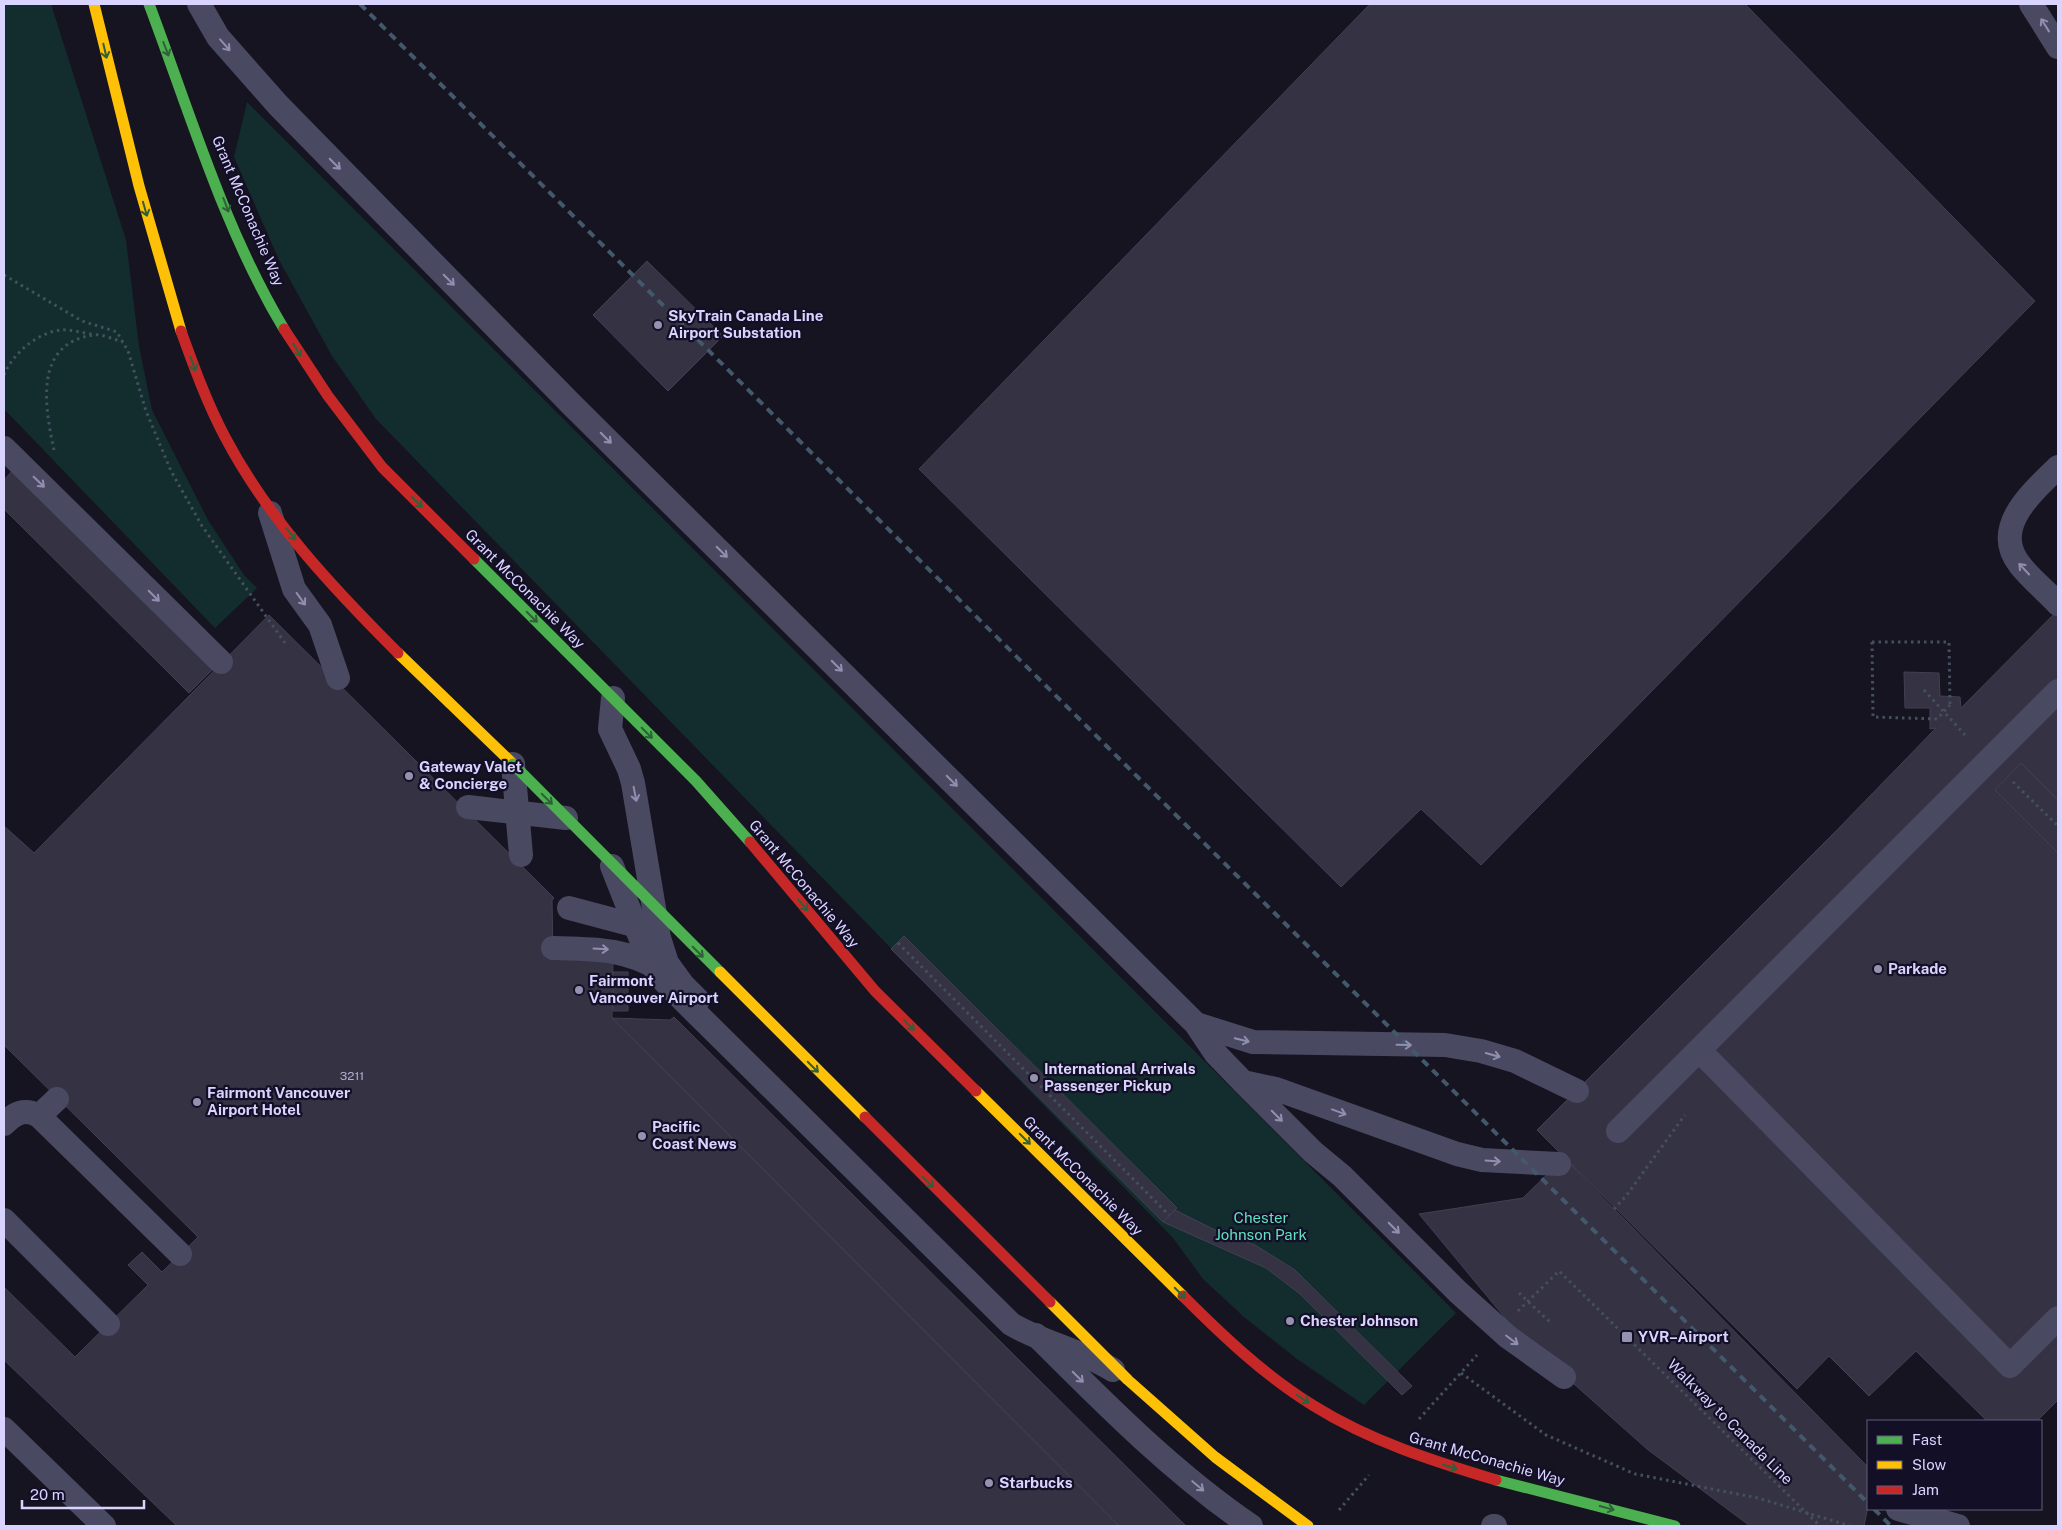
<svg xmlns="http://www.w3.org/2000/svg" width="2062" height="1530" viewBox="0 0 2062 1530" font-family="'Public Sans',sans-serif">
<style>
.green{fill:#132c2d}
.building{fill:#343243;stroke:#433f54}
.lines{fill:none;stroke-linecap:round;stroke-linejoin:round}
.path{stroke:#44505f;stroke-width:3;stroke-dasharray:2.5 4;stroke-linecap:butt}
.lane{stroke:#4a4962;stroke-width:24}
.fast{stroke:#4caf50;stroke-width:11}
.slow{stroke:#ffc107;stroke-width:11}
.jam{stroke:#c62828;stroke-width:11}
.rail{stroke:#43596b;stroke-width:4;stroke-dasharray:8 6;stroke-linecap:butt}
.path-bridge{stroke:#44505f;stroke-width:3;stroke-dasharray:2.5 4;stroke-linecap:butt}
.lane-bridge{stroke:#4a4962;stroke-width:24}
.fast-bridge{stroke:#4caf50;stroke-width:11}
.slow-bridge{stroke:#ffc107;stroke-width:11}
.jam-bridge{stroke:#c62828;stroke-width:11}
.oneway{stroke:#928eb0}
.oneway2{stroke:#305f3b}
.poi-dot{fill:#9591b1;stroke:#130f26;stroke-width:2}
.labels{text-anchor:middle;stroke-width:4.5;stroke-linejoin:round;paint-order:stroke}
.number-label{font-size:12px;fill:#b0acd0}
.street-label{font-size:15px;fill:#d9d4ff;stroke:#130f26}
.poi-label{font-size:15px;font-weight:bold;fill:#d9d4ff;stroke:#130f26;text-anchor:start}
.park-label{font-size:15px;fill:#5fe0c0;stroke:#130f26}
</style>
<rect width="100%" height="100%" fill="#161421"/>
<path class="green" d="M4 4H51L126 240 139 346 152 410 208 520 244 575 257 588 215 628 4 409Z
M247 102 1456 1313 1364 1405 1297 1359 1244 1317 1203 1279 1173 1238 376 419 332 356 279 260 234 157Z"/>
<path class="building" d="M1370 4H1745L2035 301 1481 865 1421 809 1341 887 919 469Z
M647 261 723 336 668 391 593 315Z
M12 471 212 670 189 693 4 509V480Z
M2058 610V1400L2037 1421H1987L1916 1351 1869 1396 1829 1356 1797 1389 1537 1130 1836 831 1936 728 1930 729V708H1905L1904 672 1939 673 1940 696 1960 697 1961 708Z
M269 615 554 898 552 900 553 957H613L612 1018 1119 1526H177L4 1360V1287L75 1357 148 1285 128 1265 142 1252 162 1272 198 1237 4 1045V826L34 853Z
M2021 763 2058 800V853L1995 790Z
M904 936 1177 1208 1163 1222 891 949Z
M613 972H628V1011H613Z
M674 1017 1186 1526H1119L612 1018 670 1020Z
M1564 1158 1868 1467V1507L1864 1526H1750L1647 1449 1520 1336 1419 1214 1523 1198Z
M1175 1210 1213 1229 1255 1245 1295 1270 1412 1386 1402 1395 1300 1294 1266 1268 1163 1222Z"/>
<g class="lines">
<path class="path" d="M4 275 82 321 117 332 128 351 146 411 171 471 202 526 285 643
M4 375C12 354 38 332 61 330 70 329 82 333 92 334
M54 450C45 407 33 344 93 335 101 333 115 340 123 342
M1872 642H1949L1950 705
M1924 690 1966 736
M2013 782 2058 826
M898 943 1169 1215
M1614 1209 1626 1196 1685 1115
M1519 1293 1552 1324
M1461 1373 1546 1435 1635 1474 1758 1498 1850 1526
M1419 1419 1477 1355
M1339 1510 1369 1475"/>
<path class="lane" d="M199 4 218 37 278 105 571 404 1196 1024 1216 1054 1243 1082 1313 1152 1342 1176 1458 1292 1508 1337 1564 1377
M2031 4 2058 47
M4 448 221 662
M2058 467C2033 492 1990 527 2020 565 2031 579 2046 591 2058 604
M270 513 294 589 320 625 338 678
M613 698 610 729 629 769 633 783 659 938 667 963 683 985 698 1000
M513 764 521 855
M468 807 566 818
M569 908 652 930
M553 948C594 949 626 948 663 971
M1196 1024 1253 1042 1445 1045 1481 1051 1515 1061 1577 1091
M1699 1050 2010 1366 2058 1318
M1243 1082 1276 1089 1457 1154 1482 1160 1559 1164
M39 1116 57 1099
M4 1124C15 1113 24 1108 39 1116L180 1254
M1618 1131 2058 691
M4 1220 108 1324
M1036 1335C1104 1403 1172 1472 1251 1526
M4 1429 104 1526
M1898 1509 1958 1526
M1493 1526H1495"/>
<path class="fast" d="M149 4C190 113 224 229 284 329
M474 559 696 781 750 842
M1496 1480 1675 1526"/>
<path class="slow" d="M94 4 139 186 181 331
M398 653 513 764
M976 1091 1183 1296"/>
<path class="jam" d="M284 329 328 396 382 467 474 559
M181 331C194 367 207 403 225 437 268 519 333 588 398 653
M750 842 875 991 976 1091
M1183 1296C1223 1336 1265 1376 1314 1406 1370 1441 1433 1461 1496 1480"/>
<path class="rail" d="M360 4 1868 1503
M1874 1509 1891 1526"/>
<path class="path-bridge" d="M1872 642 1873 717 1937 719 1950 705
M1518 1311 1559 1271 1820 1526"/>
<path class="lane-bridge" d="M612 866 650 962 665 982 691 1008 1011 1324C1043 1343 1081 1350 1113 1370"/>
<path class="fast-bridge" d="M513 764 720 972"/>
<path class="slow-bridge" d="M720 972 865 1117
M1050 1302 1128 1380 1215 1457 1308 1526"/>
<path class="jam-bridge" d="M865 1117 1050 1302"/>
</g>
<defs><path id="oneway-shaft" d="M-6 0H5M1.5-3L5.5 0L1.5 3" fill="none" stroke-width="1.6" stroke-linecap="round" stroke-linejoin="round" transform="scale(1.25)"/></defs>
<g class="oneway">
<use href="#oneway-shaft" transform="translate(2045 25) rotate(-122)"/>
<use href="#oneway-shaft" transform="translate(225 45) rotate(49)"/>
<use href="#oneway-shaft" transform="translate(335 164) rotate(45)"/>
<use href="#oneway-shaft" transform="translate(449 280) rotate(45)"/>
<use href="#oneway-shaft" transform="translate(606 438) rotate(45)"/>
<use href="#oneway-shaft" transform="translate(39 482) rotate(44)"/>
<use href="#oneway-shaft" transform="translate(722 552) rotate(45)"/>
<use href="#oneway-shaft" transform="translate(2024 569) rotate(-133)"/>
<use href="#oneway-shaft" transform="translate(154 596) rotate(45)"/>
<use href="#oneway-shaft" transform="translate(301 599) rotate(54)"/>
<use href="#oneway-shaft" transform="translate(837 666) rotate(45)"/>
<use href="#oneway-shaft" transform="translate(952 781) rotate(45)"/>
<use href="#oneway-shaft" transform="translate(635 794) rotate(79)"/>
<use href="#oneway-shaft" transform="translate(601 949) rotate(3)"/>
<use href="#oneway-shaft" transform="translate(1242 1040) rotate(14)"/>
<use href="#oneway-shaft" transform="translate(1404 1045) rotate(1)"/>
<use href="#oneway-shaft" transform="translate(1493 1055) rotate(16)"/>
<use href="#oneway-shaft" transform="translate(1339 1112) rotate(20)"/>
<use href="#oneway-shaft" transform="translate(1277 1116) rotate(45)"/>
<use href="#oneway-shaft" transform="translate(1493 1161) rotate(4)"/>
<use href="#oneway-shaft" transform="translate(1394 1228) rotate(45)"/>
<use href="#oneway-shaft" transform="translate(1512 1340) rotate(37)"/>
<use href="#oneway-shaft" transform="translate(1078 1377) rotate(45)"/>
<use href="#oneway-shaft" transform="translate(1198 1486) rotate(40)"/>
</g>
<g class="oneway2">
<use href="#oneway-shaft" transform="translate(166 49) rotate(69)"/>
<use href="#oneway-shaft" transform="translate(105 51) rotate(77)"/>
<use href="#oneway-shaft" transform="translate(226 205) rotate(69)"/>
<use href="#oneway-shaft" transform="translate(145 209) rotate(74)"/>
<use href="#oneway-shaft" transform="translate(297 350) rotate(59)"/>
<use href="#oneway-shaft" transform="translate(193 364) rotate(70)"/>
<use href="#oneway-shaft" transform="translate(417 502) rotate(45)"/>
<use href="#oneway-shaft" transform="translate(291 534) rotate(52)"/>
<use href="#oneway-shaft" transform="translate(532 617) rotate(45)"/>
<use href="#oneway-shaft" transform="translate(647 733) rotate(45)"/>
<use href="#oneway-shaft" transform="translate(547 799) rotate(45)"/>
<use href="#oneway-shaft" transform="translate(803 905) rotate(50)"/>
<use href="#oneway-shaft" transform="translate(698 952) rotate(45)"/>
<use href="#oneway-shaft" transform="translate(909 1025) rotate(45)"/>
<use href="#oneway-shaft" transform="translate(813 1067) rotate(45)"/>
<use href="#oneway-shaft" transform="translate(1025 1139) rotate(45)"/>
<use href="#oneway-shaft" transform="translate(928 1182) rotate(45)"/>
<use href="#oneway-shaft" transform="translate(1180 1293) rotate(45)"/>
<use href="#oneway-shaft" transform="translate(1303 1399) rotate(34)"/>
<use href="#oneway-shaft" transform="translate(1450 1467) rotate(17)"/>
<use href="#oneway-shaft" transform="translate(1607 1508) rotate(15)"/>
</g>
<g class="poi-dot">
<circle cx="658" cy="325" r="5"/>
<circle cx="409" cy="776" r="5"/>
<circle cx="1878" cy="969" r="5"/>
<circle cx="579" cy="990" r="5"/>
<circle cx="1034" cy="1078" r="5"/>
<circle cx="197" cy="1102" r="5"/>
<circle cx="642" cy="1136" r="5"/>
<circle cx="1290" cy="1321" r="5"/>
<rect x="1621" y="1331" width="12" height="12" rx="2.5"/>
<circle cx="989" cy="1483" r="5"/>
</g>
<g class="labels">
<g class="number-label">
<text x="352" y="1080">3211</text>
</g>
<g class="street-label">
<text transform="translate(248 211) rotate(67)" y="5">Grant McConachie Way</text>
<text transform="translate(525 589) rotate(45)" y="5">Grant McConachie Way</text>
<text transform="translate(804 884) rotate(50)" y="5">Grant McConachie Way</text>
<text transform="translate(1083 1176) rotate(45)" y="5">Grant McConachie Way</text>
<text transform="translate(1730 1422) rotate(45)" y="5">Walkway to Canada Line</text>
<text transform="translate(1487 1459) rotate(16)" y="5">Grant McConachie Way</text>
</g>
<g class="poi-label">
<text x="668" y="321">SkyTrain Canada Line<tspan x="668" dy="17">Airport Substation</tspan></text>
<text x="419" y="772">Gateway Valet<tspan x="419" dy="17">&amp; Concierge</tspan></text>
<text x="1888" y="974">Parkade</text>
<text x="589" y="986">Fairmont<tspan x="589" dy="17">Vancouver Airport</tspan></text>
<text x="1044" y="1074">International Arrivals<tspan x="1044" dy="17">Passenger Pickup</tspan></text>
<text x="207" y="1098">Fairmont Vancouver<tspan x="207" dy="17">Airport Hotel</tspan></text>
<text x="652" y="1132">Pacific<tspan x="652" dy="17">Coast News</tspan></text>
<text x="1300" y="1326">Chester Johnson</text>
<text x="1638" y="1342">YVR–Airport</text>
<text x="999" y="1488">Starbucks</text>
</g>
<g class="park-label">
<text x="1261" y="1223">Chester<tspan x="1261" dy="17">Johnson Park</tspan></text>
</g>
</g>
<rect width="2062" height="1530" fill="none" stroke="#d9d4ff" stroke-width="10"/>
<rect x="1867" y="1420" width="175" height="90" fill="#130f26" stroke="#625e7d"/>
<rect x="1877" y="1436" width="25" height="8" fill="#4caf50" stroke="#625e7d"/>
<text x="1912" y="1445" font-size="15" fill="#d9d4ff">Fast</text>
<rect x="1877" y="1461" width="25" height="8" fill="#ffc107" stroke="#625e7d"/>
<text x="1912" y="1470" font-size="15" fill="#d9d4ff">Slow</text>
<rect x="1877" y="1486" width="25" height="8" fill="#c62828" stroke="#625e7d"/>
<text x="1912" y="1495" font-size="15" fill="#d9d4ff">Jam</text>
<path d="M22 1500v8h122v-8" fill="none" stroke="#d9d4ff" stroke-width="2.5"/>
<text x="30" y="1500" font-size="15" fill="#d9d4ff" stroke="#130f26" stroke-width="4" paint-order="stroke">20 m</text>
</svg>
